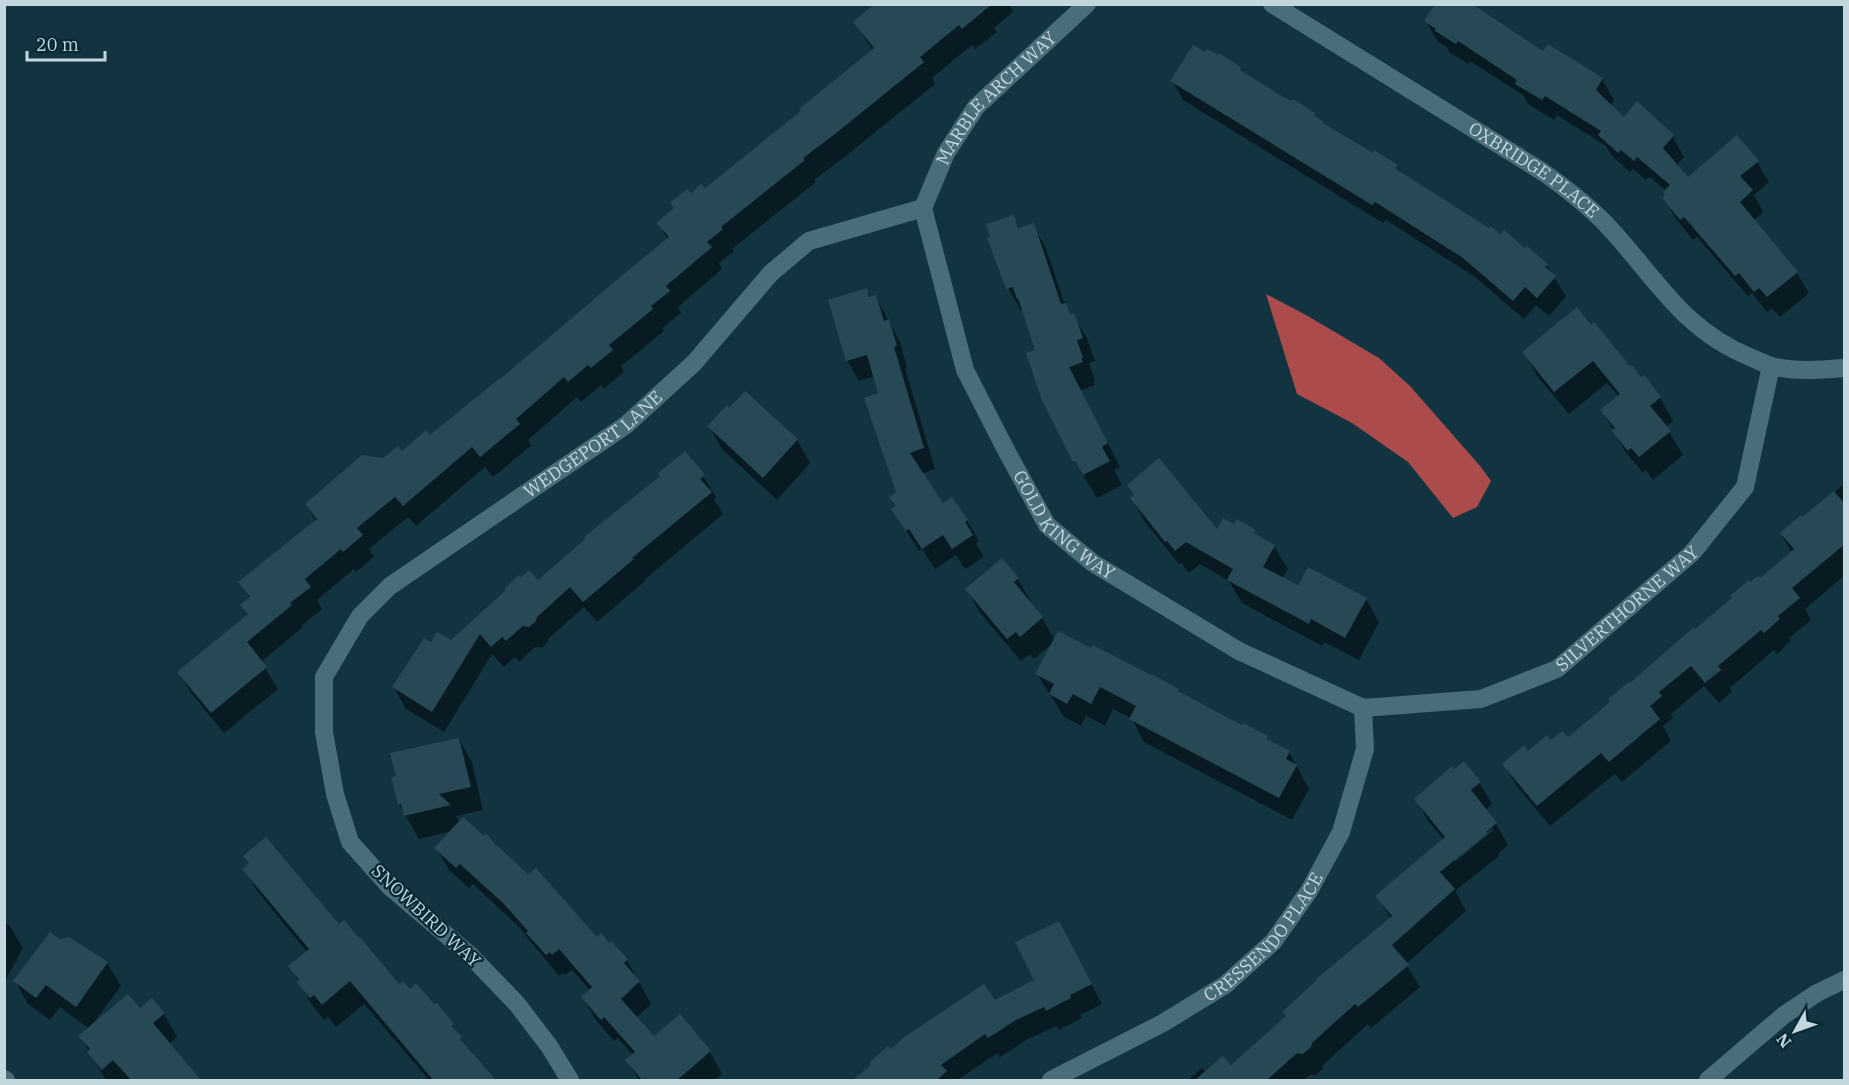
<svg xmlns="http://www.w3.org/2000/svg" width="1849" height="1085" viewBox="0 0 1849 1085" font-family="'IBM Plex Serif',serif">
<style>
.water{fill:#ac4b4b}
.shadow{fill:#0007;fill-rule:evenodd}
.building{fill:#274956}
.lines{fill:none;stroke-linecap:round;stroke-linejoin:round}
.minor{stroke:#4a6d7a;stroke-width:18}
.labels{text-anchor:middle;stroke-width:4.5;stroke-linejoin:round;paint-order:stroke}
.street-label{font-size:18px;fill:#c4d7de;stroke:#052a36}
</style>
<rect width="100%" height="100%" fill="#113440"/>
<path class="water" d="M1266 294 1306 315 1379 358 1410 386 1481 467 1491 481 1477 507 1453 518 1408 462 1352 423 1297 394Z"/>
<path class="shadow" d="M914 4H1011L1010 5 1013 12 994 28 997 32 975 49 972 45 932 78 935 84 847 155 814 180 816 182 732 249 734 251 719 263 722 269 678 307 681 313 662 328 664 331 621 366 624 372 604 389 601 385 581 402 577 397 528 440 531 446 493 477 485 467 416 526 408 517 369 549 374 557 356 572 354 569 317 600 322 609 302 625 303 627 261 662 278 689 224 733 192 694 179 673 248 615 242 605 250 599 240 582 316 521 306 504 384 460 401 453 430 438 668 240 658 223 691 195 704 190 802 112 873 51 855 23Z
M1426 21 1544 53 1602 79 1614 100 1610 106 1624 119 1672 136 1684 157 1676 166 1687 179 1757 162 1769 182 1754 195 1763 212 1753 221 1797 273 1809 293 1780 317 1772 308 1767 312 1752 293 1748 296 1697 237 1693 240 1676 219 1664 198 1667 196 1666 191 1650 177 1646 180 1633 169 1630 172 1612 156 1606 146 1557 115 1554 120 1528 104 1523 95 1470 61 1468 64 1449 52 1447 47 1438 42Z
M1240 69 1243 74 1279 96 1314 114 1325 126 1373 155 1396 166 1402 175 1500 237 1525 250 1546 265 1566 296 1549 316 1536 305 1524 319 1475 277 1386 220 1383 223 1183 100 1172 81Z
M1013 217 1020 229 1033 225 1046 248 1065 305 1087 338 1095 361 1089 363 1095 381 1093 382 1095 385 1081 390 1120 467 1114 470 1122 485 1097 498 1074 461 1023 311H1021L1008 288Z
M866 290 871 298 876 297 900 342 907 367 905 368 935 469 922 474 942 505 967 520 979 541 976 543 984 557 965 569 956 555 935 569 922 549 919 551 893 510 897 507 898 493 875 376 859 381 847 360Z
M1576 309 1630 368 1660 398 1673 421 1666 427 1683 455 1653 480 1646 470 1643 473 1626 453 1602 410 1619 397 1607 383 1569 414 1537 376 1524 352Z
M745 393 797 440 810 463 777 500 722 449 709 426 730 410Z
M703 476 716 497 714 499 723 514 644 580 645 581 597 622 584 607 548 639V642L542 648 535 647 519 662 515 657 504 667 492 654 444 732 406 709 394 687 432 644 451 642 538 582Z
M1844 484V576L1805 609 1811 620 1789 638 1791 641 1777 654 1774 650 1730 688 1732 692 1719 703 1704 686 1671 714 1673 718 1663 726 1671 741 1622 782 1615 774 1550 826 1516 785 1504 764 1551 742 1567 739 1630 685 1792 553 1781 534 1802 519Z
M1128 486 1217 532 1234 526 1254 531 1258 537 1274 546 1288 569 1282 579 1299 587 1366 599 1379 622 1359 660 1324 642 1322 646 1242 603 1229 581 1200 564 1189 573 1181 563 1179 564 1145 522 1132 499 1135 496Z
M1002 560 1018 579 1031 602 1030 603 1042 618 1055 640 1178 690 1180 694 1229 721 1267 737 1270 742 1289 752 1309 789 1292 820 1144 742 1131 718 1113 709 1105 726 1086 716 1081 726 1064 717 1037 674 1054 642 1034 659 1030 654 1021 661 980 613 967 590Z
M459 739 472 762 483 810 456 816 460 823 493 844 597 939 609 945 611 943 627 960 651 1004 636 1018 654 1038 680 1016 710 1052 722 1074 715 1080H639L627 1061 633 1055 618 1038 614 1041 595 1019 583 998 591 991 572 970 565 975 563 973 559 976 517 925 473 884 469 888 449 870 436 848 452 831 419 839 399 804Z
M1464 763 1480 783 1492 804 1485 810 1496 824 1508 845 1498 854 1499 856 1455 891 1466 911 1406 964 1420 987 1371 1028 1368 1024 1323 1065V1069L1316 1075H1310L1303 1080H1188L1202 1068 1206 1073 1231 1067 1391 919 1377 896 1444 840 1428 821 1416 799ZM1492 828 1494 830 1455 862V858Z
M244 869 339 926 399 986 410 991 453 1025 467 1050 494 1080H429L364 1004 336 1027 328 1017 324 1020 312 1005 290 967 307 952 258 892Z
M4 923 9 925 23 948 4 983Z
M69 939 107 963 121 986 92 1025 140 1010 164 1014 177 1037 169 1044 200 1080H106L80 1036 89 1029 60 1007 50 1020 28 1004 15 981 60 941Z
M1070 943 1102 1004 1080 1015 1082 1018 1059 1030 1057 1026 1028 1039 1000 1057 998 1053 957 1080H865L861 1075 891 1051 994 1002 1036 980Z"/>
<path class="building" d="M874 4H992L962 29 959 25 920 57 924 62 835 134 803 158 805 160 721 227 723 229 707 242 712 247 666 286 670 291 651 306 653 309 609 345 613 350 591 368 588 365 568 382 564 377 516 419 520 424 480 457 472 447 403 506 395 497 357 528 363 535 343 552 341 549 305 579 311 587 290 603 292 605 247 642 267 667 211 713 177 672 248 614 240 605 250 597 238 582 317 519 305 504 362 455 383 458 398 446 402 451 426 430 430 435 500 378V379L619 278 669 237 656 223 674 208 670 203 687 189 691 193 701 184 705 188 801 111 799 109 874 48 853 22Z
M1435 4H1472L1543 51 1548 44 1603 78 1596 90 1624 117 1637 101 1674 135 1663 148 1688 177 1737 135 1759 161 1740 176 1753 190 1740 202 1798 272 1767 297 1759 288 1754 292 1739 273 1735 276 1684 217 1680 220 1662 198 1665 195 1663 192 1670 185 1637 157 1634 161 1621 150 1618 153 1598 135 1601 131 1545 96 1542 100 1515 84 1517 80 1458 41 1456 44 1435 31 1436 29 1424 21Z
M1193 45 1205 52 1207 49 1218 55 1219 53 1241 67 1240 70 1280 95 1291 101 1293 99 1315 113 1314 115 1324 122 1323 123 1373 153 1374 150 1398 165 1396 168 1399 171 1489 228 1491 226 1500 235 1504 230 1525 248 1527 246 1548 264 1545 267 1556 276 1537 298 1525 287 1513 301 1463 258 1375 202 1372 205 1170 81Z
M1014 215 1018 228 1034 223 1061 304 1066 303 1070 314 1074 313 1083 338 1077 340 1083 358H1081L1083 362 1069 367 1108 443 1102 447 1110 461 1083 475 1075 461 1073 462 1041 398 1026 353 1035 350 1018 298 1017 299 1013 287 1006 289 987 238 990 237 986 224Z
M867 288 869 297 876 295 884 321 889 319 897 346 894 347 924 448 910 453 943 503 952 497 968 520 965 522 973 535 952 549 943 535 922 549 909 529 906 531 891 509 896 506 889 497 896 492 864 398 878 393 867 355 846 361 828 300Z
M1577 307 1591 325 1594 322 1630 366 1632 365 1641 377 1644 375 1661 397 1650 406 1671 431 1639 457 1631 448 1628 451 1611 430 1615 428 1600 410 1620 394 1593 361 1554 392 1522 352Z
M745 391 798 439 763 478 707 426 727 405 729 408Z
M685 451 705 475 700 479 712 492 632 558 634 559 583 602 570 587 537 617 536 621 529 627 523 626 506 641 502 637 491 647 480 634 432 712 392 687 424 638 431 642 437 632 451 640 505 591 504 589 519 575 521 577 529 570 538 580 585 539 584 537 660 476 658 473Z
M1159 458 1217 529 1223 518 1234 524 1237 519 1256 530 1254 533 1275 545 1263 567 1298 585 1308 567 1367 598 1345 638 1311 619 1309 624 1227 580 1233 569 1186 542 1175 551 1167 541 1165 542 1130 498 1134 495 1127 485Z
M1834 491 1845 504V544L1792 588 1800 598 1778 616 1780 619 1764 633 1761 630 1718 666 1721 670 1705 683 1691 666 1659 692 1662 696 1650 706 1660 719 1609 762 1601 753 1537 806 1502 764 1524 745 1528 751 1547 735 1551 740 1562 731 1568 737 1610 702 1608 699 1629 682 1630 683 1694 627 1695 629 1732 598 1730 596 1749 580 1750 582 1758 576 1760 578 1794 549 1780 533 1801 515 1802 517Z
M1002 558 1019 578 1014 582 1043 617 1020 637 1016 632 1007 639 965 589Z
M1058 631 1091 648 1093 645 1151 675 1152 674 1179 689 1178 691 1230 719 1242 725 1243 723 1268 736 1267 739 1290 751 1286 759 1297 765 1279 798 1129 719 1136 706 1100 687 1091 704 1073 694 1067 704 1049 694 1054 684 1035 674Z
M459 738 471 787 439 794 451 805 404 816 401 804 398 805 391 777 396 776 390 753Z
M1464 761 1481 782 1471 790 1497 823 1486 832 1488 833 1440 872 1455 889 1392 945 1409 965 1358 1007 1355 1004 1312 1043 1311 1047 1303 1054 1297 1053 1267 1080H1195L1223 1056 1231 1065 1286 1016 1282 1012 1317 980 1316 979 1392 916 1375 896 1445 837 1414 799 1452 766 1454 769Z
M463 817 483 835 487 834 494 843 528 874 536 868 597 937 601 933 609 943 611 941 628 959 624 963 640 981 621 999 654 1036 680 1014 711 1051 677 1080H642L625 1060 635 1052 604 1017 601 1020 581 997 592 987 559 949 552 955 550 952 546 955 526 933 528 931 503 903 460 864 456 868 434 848Z
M266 837 339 924 344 920 359 938 360 937 399 984 403 981 410 989 416 983 434 1004 436 1002 454 1024 452 1026 462 1037 460 1039 496 1080H433L350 981 322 1005 314 995 310 998 296 982 299 980 288 966 309 949 242 869 249 863 243 856Z
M1059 921 1092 984 1070 995 1071 998 1046 1011 1044 1007 1016 1020 988 1038 985 1034 941 1065 947 1071 937 1080H853L871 1065 869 1063 888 1046 891 1049 903 1038 984 984 995 1000 1034 980 1015 942Z
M50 932 60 939 69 937 108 962 76 1007 46 985 36 998 13 981Z
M128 994 140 1008 152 998 165 1013 153 1023 201 1080H131L113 1060 102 1070 87 1052 90 1049 78 1036Z"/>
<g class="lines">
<g class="minor">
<path id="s1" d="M1272 4 1543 172C1563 186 1582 201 1600 218 1651 269 1678 328 1750 357 1757 360 1764 364 1771 366 1795 372 1820 370 1844 368"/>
<path id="s2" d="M923 208 965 370 1007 452 1047 525 1093 563 1239 651 1363 708 1481 699 1557 669 1692 553 1745 487 1771 366"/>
<path id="s3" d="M923 208 946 153 976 107 1087 4"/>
<path d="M4 1079 6 1080"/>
<path id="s4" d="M570 1080 549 1046 517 1004 470 955 390 887 350 842 335 794 324 732V677L360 616 390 586 626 425 694 363 771 273 809 241 923 208"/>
<path id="s5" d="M1051 1080 1163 1023 1225 985 1273 942 1309 891 1341 832 1365 749 1363 708"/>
<path d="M1708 1080 1784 1015 1817 993 1844 980"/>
</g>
</g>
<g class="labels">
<g class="street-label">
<text dy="6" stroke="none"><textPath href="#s3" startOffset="134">MARBLE ARCH WAY</textPath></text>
<text dy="6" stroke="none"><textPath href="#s1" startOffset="310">OXBRIDGE PLACE</textPath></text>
<text dy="6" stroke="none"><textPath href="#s4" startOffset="855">WEDGEPORT LANE</textPath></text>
<text dy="6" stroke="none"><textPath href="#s2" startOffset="354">GOLD KING WAY</textPath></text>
<text dy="6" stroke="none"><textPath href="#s2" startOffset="1002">SILVERTHORNE WAY</textPath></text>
<text transform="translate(426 916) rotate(43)" y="6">SNOWBIRD WAY</text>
<text dy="6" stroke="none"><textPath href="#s5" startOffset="260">CRESSENDO PLACE</textPath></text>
</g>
</g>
<rect width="1849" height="1085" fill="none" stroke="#c4d7de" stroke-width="12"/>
<g transform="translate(1795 1031) rotate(230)" stroke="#052a36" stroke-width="4.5" paint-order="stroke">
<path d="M0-4.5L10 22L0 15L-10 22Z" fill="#c4d7de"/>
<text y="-9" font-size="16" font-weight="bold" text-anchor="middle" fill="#c4d7de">N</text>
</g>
<path d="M27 51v9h78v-9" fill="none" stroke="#c4d7de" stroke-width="3"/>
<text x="36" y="51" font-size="18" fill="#c4d7de" stroke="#052a36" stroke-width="4.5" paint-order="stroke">20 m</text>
</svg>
